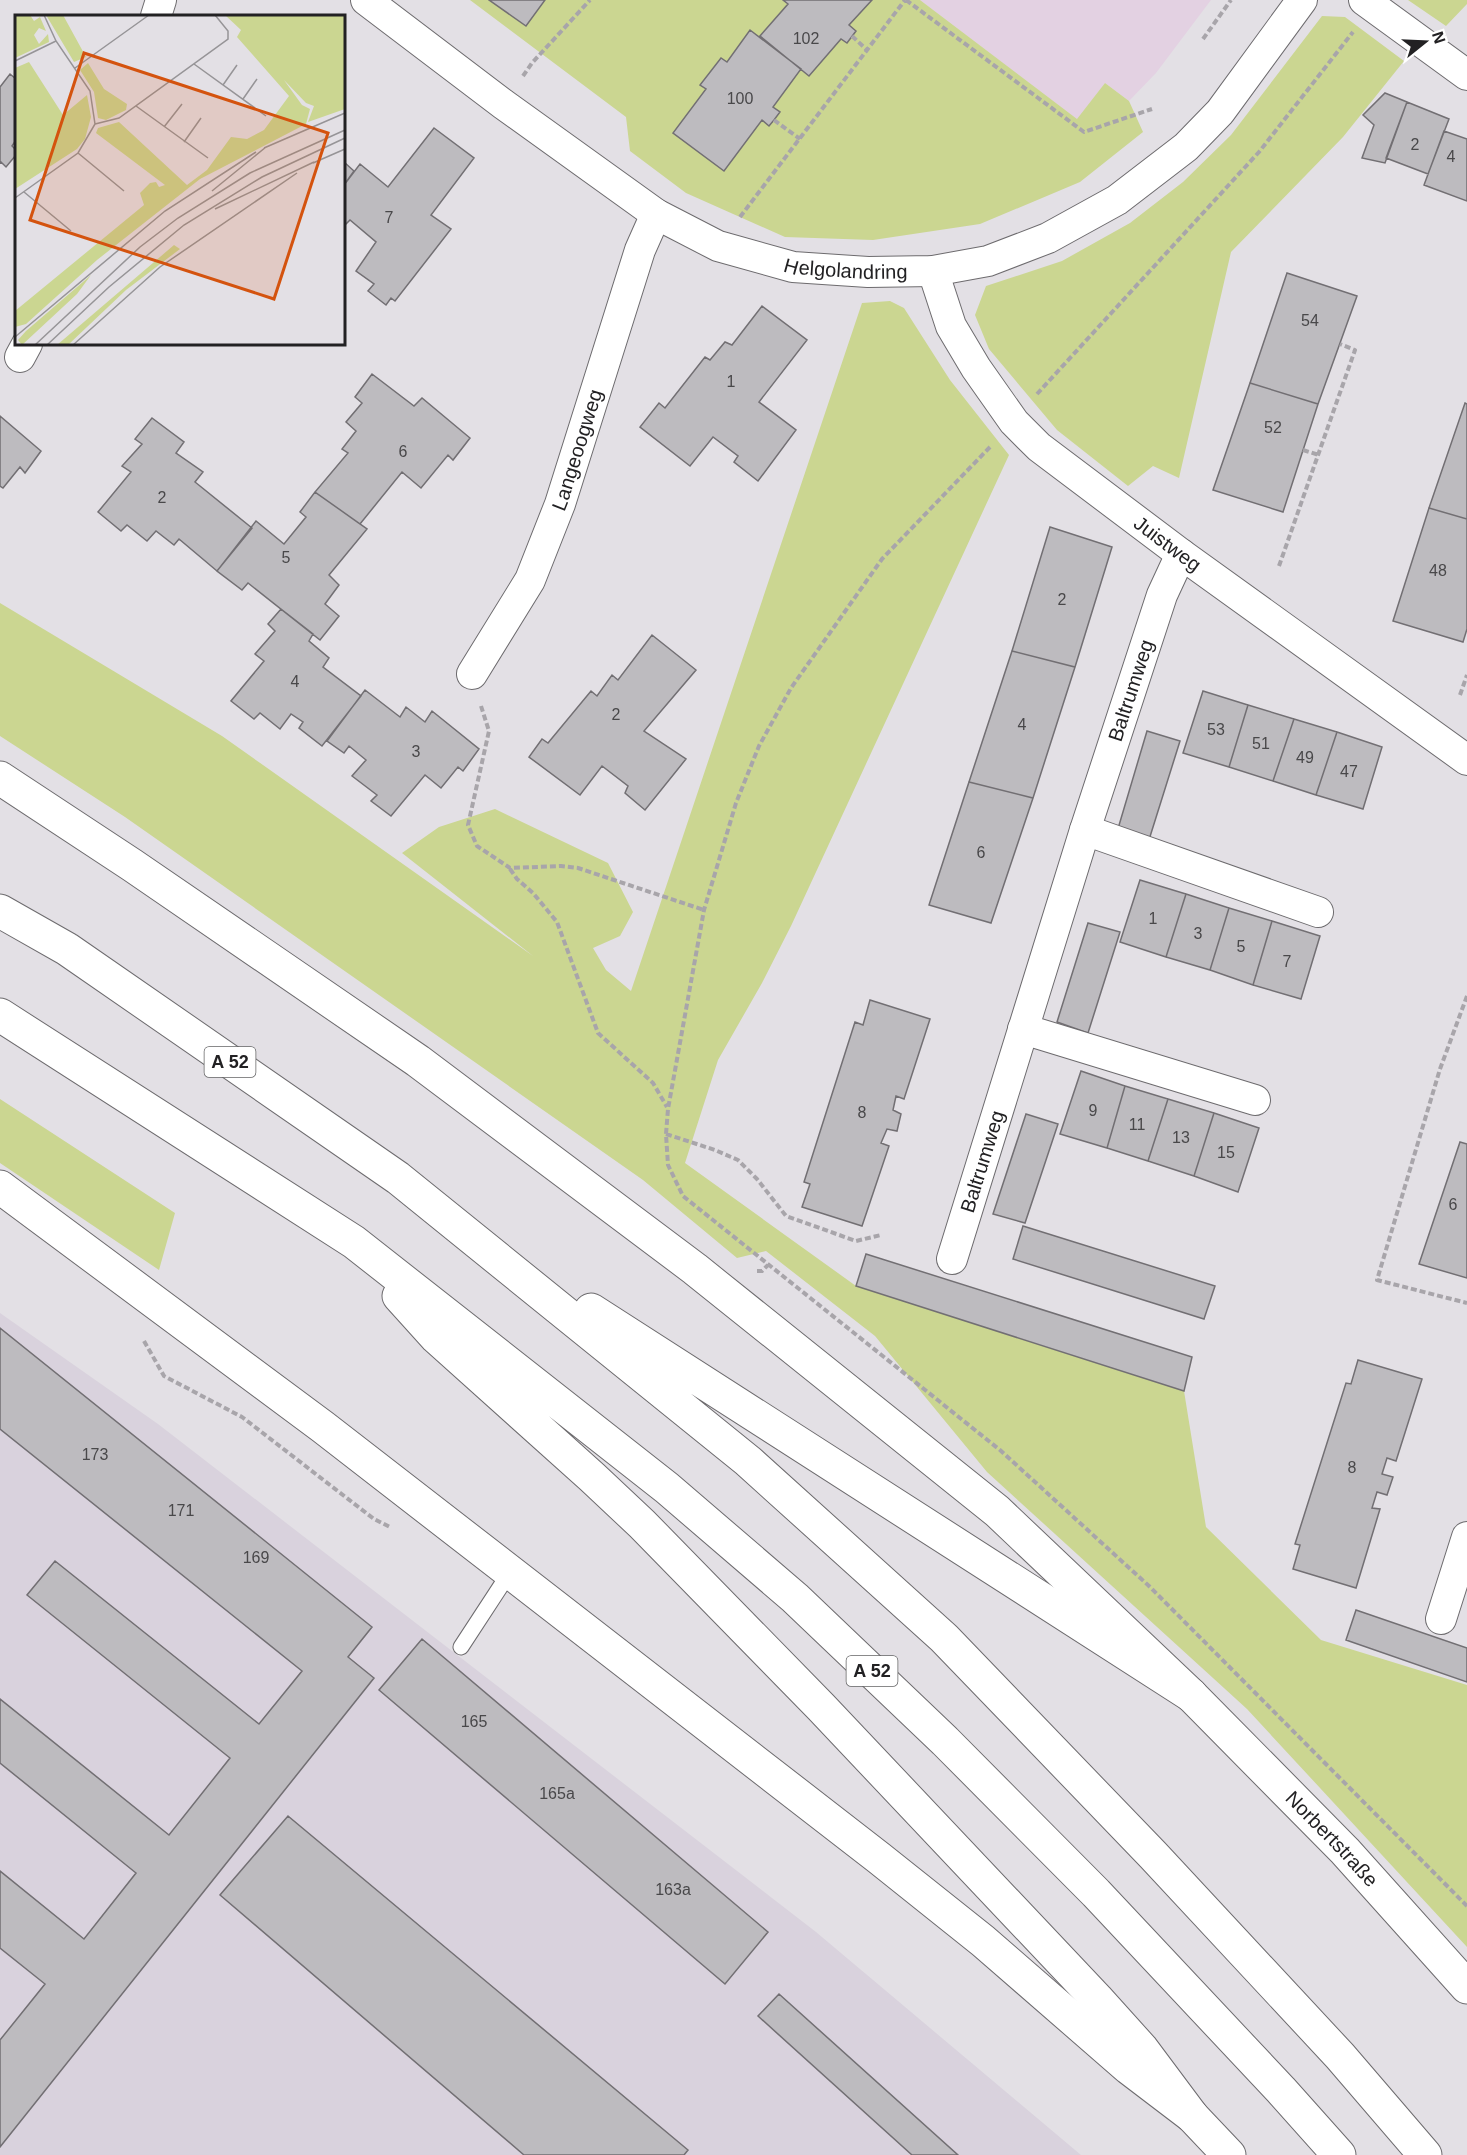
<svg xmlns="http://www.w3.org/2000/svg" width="1467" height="2155" viewBox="0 0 1467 2155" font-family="Helvetica,sans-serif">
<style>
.built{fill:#d9d2dd}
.education{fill:#e3d1e2}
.green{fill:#cbd691}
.building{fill:#bdbbbf;stroke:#726f73;stroke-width:1.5}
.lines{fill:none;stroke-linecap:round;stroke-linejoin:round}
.lane-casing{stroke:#6d6b6e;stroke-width:17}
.street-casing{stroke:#6d6b6e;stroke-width:32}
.secondary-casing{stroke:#6d6b6e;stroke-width:35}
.highway-casing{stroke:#6d6b6e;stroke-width:35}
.path{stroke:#a8a5aa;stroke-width:4;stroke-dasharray:6 3;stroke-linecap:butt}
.lane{stroke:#fff;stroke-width:15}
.street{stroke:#fff;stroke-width:30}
.secondary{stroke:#fff;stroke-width:33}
.highway{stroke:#fff;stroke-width:33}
.labels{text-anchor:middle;stroke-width:4.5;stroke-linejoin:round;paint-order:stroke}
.number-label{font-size:16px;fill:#49484a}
.shield{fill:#fff;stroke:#646465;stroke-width:1.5}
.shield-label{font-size:18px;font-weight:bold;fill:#222123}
.street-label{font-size:20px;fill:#222123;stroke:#fff}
.inset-road{fill:none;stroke:#969497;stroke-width:1.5}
.view{fill:#d4530e;fill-opacity:0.15;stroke:#d4530e;stroke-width:3}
.inset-edge{fill:none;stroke:#222123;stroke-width:3}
</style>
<rect width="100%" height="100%" fill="#e3e0e5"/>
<path class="built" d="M0 1313 158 1424 816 1932 1081 2155H0Z"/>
<path class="education" d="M920 0H1211L1156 73 1129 101 1105 83 1078 120Z"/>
<path class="green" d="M470 0H920L1077 119 1105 83 1129 101 1143 132 1080 182 980 224 873 240 785 237 686 193 630 151 626 117Z
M1408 0H1467V4L1446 26Z
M1322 16 1345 17 1404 61 1343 137 1231 252 1179 478 1153 466 1128 486 1057 430 989 349 975 315 986 286 1062 261 1130 223 1183 182 1231 135Z
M890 301 904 308 950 380 1009 455 791 926 762 983 718 1060 685 1163 856 1286 1184 1391 1206 1527 1321 1640 1467 1685V1947L1247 1709 987 1472 875 1336 766 1251 737 1258 643 1180 125 817 0 736V603L222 736 533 956 402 853 439 827 495 809 608 863 633 912 620 936 593 948 606 970 631 991 862 303Z
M0 1099 175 1213 159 1270 0 1163Z"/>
<path class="building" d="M489 0H545L526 26Z
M783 0H872L849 25 856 31 847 43 841 39 809 76 760 36 788 4Z
M750 30 801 69 773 107 780 112 774 120 769 126 762 120 724 171 673 133 706 89 700 85 721 58 727 62Z
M10 74 16 79V140L12 146 16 150V155L6 167 1 162 0 163V87Z
M1385 93 1407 102 1385 163 1362 158 1374 125 1363 115Z
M1407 102 1449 119 1428 174 1386 158Z
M434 128 474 158 431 215 451 229 395 301 391 298 386 305 368 291 374 284 356 271 376 242 350 220 344 226V185L360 164 388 187Z
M1444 131 1467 139V201L1424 185Z
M344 162 354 171 344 185Z
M1287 273 1357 296 1318 404 1250 383Z
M762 306 807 340 759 402 796 430 758 481 734 462 738 456 713 437 690 466 640 427 659 403 665 408 705 357 710 360 725 342 732 345Z
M372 374 414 406 422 398 470 438 453 460 448 455 421 488 402 472 360 524 315 492 348 453 342 449 356 431 346 422 362 403 355 397Z
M1250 383 1318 404 1283 512 1213 490Z
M1465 403 1467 404V519L1429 508Z
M0 416 41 451 25 473 20 467 3 488 0 486Z
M152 418 184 442 176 453 203 472 195 482 252 528 217 571 179 539 174 545 156 531 147 541 127 525 121 531 98 512 131 472 122 466 142 444 135 439Z
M315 492 367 529 329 575 339 585 325 604 339 616 320 640 248 583 242 590 217 571 256 521 284 544 306 517 300 512Z
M1429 508 1467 519V629L1463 642 1393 621Z
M1050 527 1112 547 1075 667 1012 651Z
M281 609 313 634 309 641 329 658 323 667 361 696 322 746 299 728 303 722 291 714 280 729 260 713 254 719 231 701 264 661 255 654 275 631 268 624Z
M652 635 696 670 644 731 686 759 645 810 625 793 628 786 602 766 580 795 529 757 542 739 548 743 591 691 597 696 612 675 618 680Z
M1012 651 1075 667 1033 798 969 782Z
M365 690 400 717 406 707 425 722 432 711 479 749 463 771 458 767 441 788 425 775 391 816 371 801 377 795 352 776 366 760 349 746 344 753 327 741Z
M1203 691 1248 705 1229 767 1183 753Z
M1248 705 1294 719 1273 781 1229 767Z
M1294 719 1337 732 1316 795 1273 781Z
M1147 731 1180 741 1148 843 1117 832Z
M1337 732 1382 747 1363 809 1316 795Z
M969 782 1033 798 991 923 929 905Z
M1140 880 1186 894 1166 957 1120 942Z
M1186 894 1229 908 1210 970 1166 957Z
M1229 908 1272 921 1253 985 1210 970Z
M1272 921 1320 936 1301 999 1253 985Z
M1088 923 1120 932 1088 1033 1057 1022Z
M870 1000 930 1019 904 1099 896 1096 893 1110 901 1114 897 1131 887 1129 881 1143 889 1146 862 1226 802 1207 810 1184 804 1182 855 1022 863 1025Z
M1081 1071 1125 1086 1107 1148 1060 1134Z
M1125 1086 1168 1099 1148 1161 1107 1148Z
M1168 1099 1214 1113 1194 1176 1148 1161Z
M1214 1113 1259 1128 1238 1192 1194 1176Z
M1026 1114 1058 1124 1025 1223 993 1214Z
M1460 1142 1467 1144V1278L1419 1264Z
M1023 1226 1215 1286 1204 1319 1013 1259Z
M866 1254 1192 1357 1184 1391 856 1286Z
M0 1328 372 1627 348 1657 374 1678 0 2147V2040L45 1984 0 1948V1871L84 1939 136 1873 0 1763V1699L169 1835 230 1758 27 1595 55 1561 259 1724 302 1671 0 1429Z
M1358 1360 1422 1379 1396 1461 1387 1458 1382 1474 1393 1477 1387 1495 1377 1492 1372 1508 1380 1509 1356 1588 1293 1569 1300 1545 1295 1544 1346 1383 1351 1384Z
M1356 1610 1467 1648V1682L1346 1640Z
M422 1639 768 1932 725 1984 379 1690Z
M288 1816 688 2150 684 2155H524L220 1895Z
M779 1994 958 2155H912L758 2016Z"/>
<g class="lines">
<defs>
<path id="lane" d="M461 1647 510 1572"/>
<g id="street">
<path id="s1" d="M366 0 503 104 656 214 718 246 793 267 868 272 933 271 988 261 1048 238 1117 200 1186 147 1220 112 1302 0"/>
<path d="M1364 0 1467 75"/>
<path d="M156 16 161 0"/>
<path id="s2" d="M933 271 951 326 976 368 1014 422 1039 447 1181 554 1467 760"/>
<path d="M20 357 27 344"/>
<path id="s3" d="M472 674 530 580 560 504 640 250 656 214"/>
<path d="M1085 830 1318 912"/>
<path d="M1023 1029 1255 1100"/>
<path id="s4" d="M952 1259 1085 830 1162 595 1181 554"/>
<path d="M1441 1619 1467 1537"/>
</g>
<g id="secondary">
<path id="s5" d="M0 778 132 865 418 1061 695 1269 997 1511 1191 1695 1345 1851 1467 1987"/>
<path d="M0 1187 323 1427 879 1858 983 1941 1129 2068 1192 2116 1229 2155"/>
</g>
<path id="highway" d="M0 911 67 949 398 1178 748 1461 944 1638 1153 1855 1340 2056 1425 2155
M0 1015 354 1242 667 1488 795 1598 945 1741 1096 1893 1281 2090 1339 2155
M399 1296 436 1337 592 1477 642 1524 821 1707 1097 1999 1142 2049 1192 2116
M591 1310 1191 1695"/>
</defs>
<use href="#lane" class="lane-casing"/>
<use href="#street" class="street-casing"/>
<use href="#secondary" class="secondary-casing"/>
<use href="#highway" class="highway-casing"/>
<path class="path" d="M906 0 1084 132 1152 109
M852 36 867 50
M1203 39 1231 0
M523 76 532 63 590 0
M774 120 800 139
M740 217 905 0
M1037 394 1259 152 1353 32
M990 447 882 559 791 688 759 746 736 803 704 910 668 1109 666 1134 668 1165 683 1196 1000 1450 1149 1586 1467 1906
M1303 450 1319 455
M1279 566 1355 350 1340 344
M1460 695 1467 675
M481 706 489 731 468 825 477 846 510 868 561 866 578 868 704 910
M510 869 517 879 533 893 557 922 598 1033 653 1083 667 1107
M1467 996 1440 1069 1377 1280 1467 1303
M666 1134 715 1150 738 1160 757 1179 786 1216 856 1241 881 1235
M757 1271H762L768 1265
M144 1341 164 1376 242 1417 374 1519 390 1527"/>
<use href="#lane" class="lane"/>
<use href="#street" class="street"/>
<use href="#secondary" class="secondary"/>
<use href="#highway" class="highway"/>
</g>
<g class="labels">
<g class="number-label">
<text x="806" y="44">102</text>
<text x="740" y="104">100</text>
<text x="1415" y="150">2</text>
<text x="1451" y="162">4</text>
<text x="389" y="223">7</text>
<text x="1310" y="326">54</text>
<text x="731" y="387">1</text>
<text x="1273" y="433">52</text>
<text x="403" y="457">6</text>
<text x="162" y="503">2</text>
<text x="286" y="563">5</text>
<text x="1438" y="576">48</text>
<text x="1062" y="605">2</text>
<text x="295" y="687">4</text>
<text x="616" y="720">2</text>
<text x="1022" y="730">4</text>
<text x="1216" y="735">53</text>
<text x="1261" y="749">51</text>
<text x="416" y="757">3</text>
<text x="1305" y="763">49</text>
<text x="1349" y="777">47</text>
<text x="981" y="858">6</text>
<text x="1153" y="924">1</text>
<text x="1198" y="939">3</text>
<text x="1241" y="952">5</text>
<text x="1287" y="967">7</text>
<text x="1093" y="1116">9</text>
<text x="862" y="1118">8</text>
<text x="1137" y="1130">11</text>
<text x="1181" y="1143">13</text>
<text x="1226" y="1158">15</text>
<text x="1453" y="1210">6</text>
<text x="95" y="1460">173</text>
<text x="1352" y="1473">8</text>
<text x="181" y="1516">171</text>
<text x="256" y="1563">169</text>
<text x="474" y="1727">165</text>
<text x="557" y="1799">165a</text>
<text x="673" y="1895">163a</text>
</g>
<g class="shield">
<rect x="204.5" y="1047" width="51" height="30" rx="4.5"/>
<rect x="846.5" y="1656" width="51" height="30" rx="4.5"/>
</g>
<g class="shield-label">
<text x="230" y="1068">A 52</text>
<text x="872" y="1677">A 52</text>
</g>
<g class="street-label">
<text dy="7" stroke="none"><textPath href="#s1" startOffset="561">Helgolandring</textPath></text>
<text dy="7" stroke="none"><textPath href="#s3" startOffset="249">Langeoogweg</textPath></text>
<text dy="7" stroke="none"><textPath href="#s2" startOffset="369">Juistweg</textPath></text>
<text dy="7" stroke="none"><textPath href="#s4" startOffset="596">Baltrumweg</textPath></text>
<text dy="7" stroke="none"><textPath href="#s4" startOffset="102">Baltrumweg</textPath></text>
<text dy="7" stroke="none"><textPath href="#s5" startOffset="1707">Norbertstraße</textPath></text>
</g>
</g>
<g transform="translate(15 15)">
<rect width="330" height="330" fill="#e3e0e5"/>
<path d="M0 0H15L19 6 25 2 31 16 24 13 19 20 24 29 33 19 34 27 0 43ZM31 0H48L71 42 59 47ZM210 0H330V94L293 107 299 91 291 88 269 65 287 90 295 94 291 109 185 164 82 245 11 309 0 312V296L129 190 125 178 135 168 141 167 144 172 150 170 81 118 83 113 104 107 172 170 192 155 216 122 232 124 249 115 274 81 222 22 226 15ZM14 47 48 100 72 80 76 102 70 124 62 134 0 174V53ZM73 48 89 74 112 89 111 95 91 105 83 103 79 77 65 55ZM159 230 165 234 111 275 53 330H42ZM76 260 62 279 7 330 3 325 11 316Z" fill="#cbd691"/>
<path class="inset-road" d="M0 46 41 26M179 49 251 101M60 53 134 0M208 70 222 50M228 84 242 64M121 91 193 143M80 109 104 103 213 24V16L200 0M149 112 167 89M169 127 186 103M249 133 330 98M63 138 109 176M298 148 330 134M197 176 251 132M9 177 56 216M0 183 63 138 80 109 75 76 41 26 29 0M200 194 299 147M0 322 150 196 241 137M20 330 125 232 163 203 235 158 330 115M32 330 94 272 169 210 247 162 330 123M58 330 145 252 282 158"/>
<path class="view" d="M69 38 313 118 259 284 15 205Z"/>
<rect width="330" height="330" class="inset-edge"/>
</g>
<g transform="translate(1425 42) rotate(72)" stroke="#ffffff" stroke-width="4.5" paint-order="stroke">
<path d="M0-4.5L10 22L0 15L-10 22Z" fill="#222123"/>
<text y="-9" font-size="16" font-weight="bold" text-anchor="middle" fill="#222123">N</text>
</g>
</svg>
